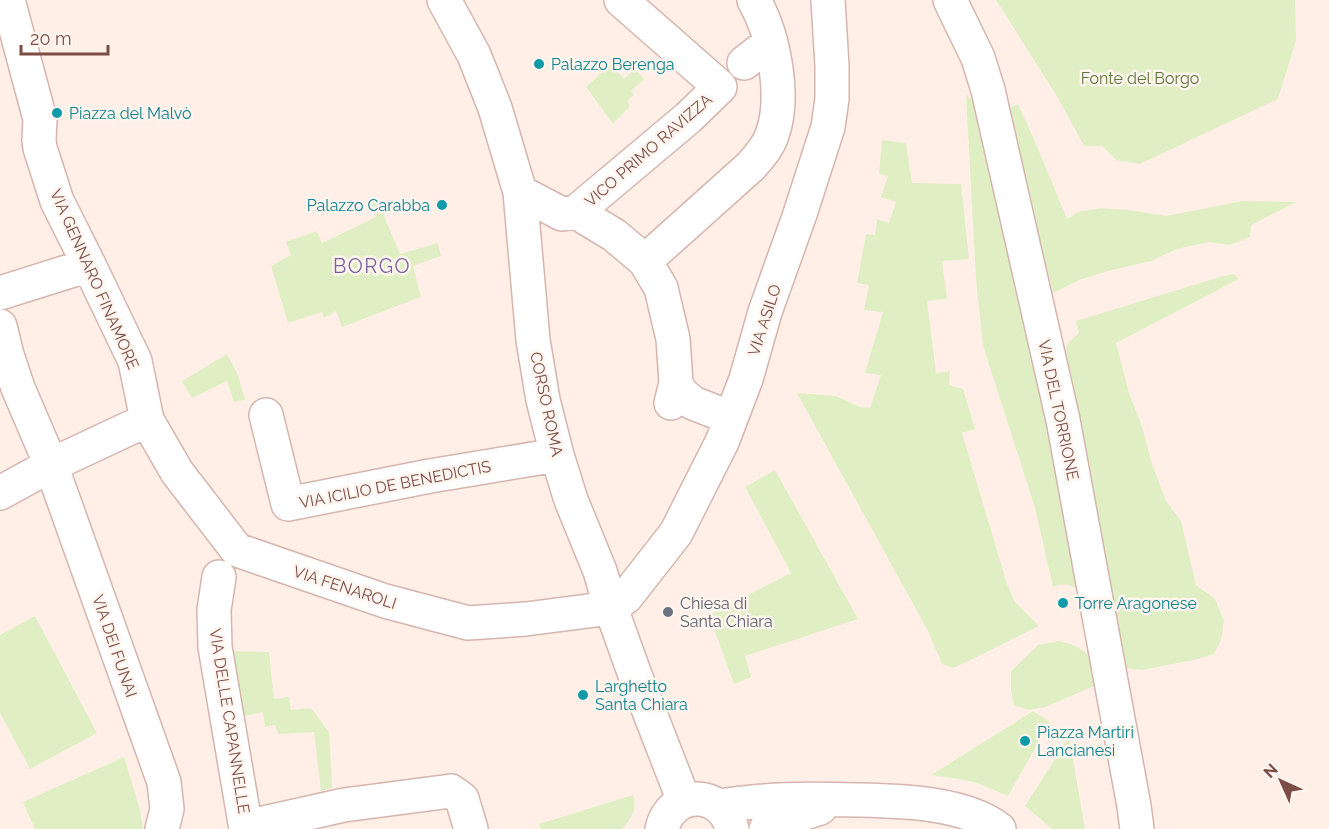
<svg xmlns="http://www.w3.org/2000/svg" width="1329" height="829" viewBox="0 0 1329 829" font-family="Raleway,sans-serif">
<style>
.green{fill:#e0efc3}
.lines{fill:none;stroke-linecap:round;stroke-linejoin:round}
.minor-casing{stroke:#d5b5ae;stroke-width:36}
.minor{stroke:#fff;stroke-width:33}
.culture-dot{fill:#0f9aa8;stroke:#fff5ef;stroke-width:2}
.worship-dot{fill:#6b7280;stroke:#fff5ef;stroke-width:2}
.labels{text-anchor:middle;stroke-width:5;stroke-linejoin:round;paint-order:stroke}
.culture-label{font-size:16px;fill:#0d838f;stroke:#fff5ef;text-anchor:start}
.park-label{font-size:16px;fill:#5b7739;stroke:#fff5ef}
.street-label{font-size:16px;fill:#7c4c47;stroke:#fff5ef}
.worship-label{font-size:16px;fill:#5b616d;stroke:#fff5ef;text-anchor:start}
.quarter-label{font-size:20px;letter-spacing:1.5px;fill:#7b639f;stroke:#fff5ef}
</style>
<rect width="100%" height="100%" fill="#ffefe7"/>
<path class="green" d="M996 0H1295L1296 40 1278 99 1140 164 1116 160 1102 146H1084L1058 98Z
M611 64 624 79 635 69 644 79 631 91 634 95 627 101 630 106 613 124 586 87Z
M966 94 976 106 1043 396 1079 590C1069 584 1064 583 1053 587L1035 508 983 346 976 280Z
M1018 104 1036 144 1067 219 1078 212 1100 208 1129 210 1166 216 1242 201 1296 202 1251 225 1250 237 1230 245 1209 242 1177 249 1151 261 1108 271 1079 280 1053 293 1008 109Z
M882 140 906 143 912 183 961 184 969 259 942 261 947 299 927 301 936 373 950 371 949 385 963 389 975 429 962 433 1007 584 1015 602 1039 626 969 661 953 668 942 664 928 631 797 393 836 396 860 407 870 408 881 375 865 373 883 312 864 310 869 285 857 283 866 234 875 235 877 219 889 223 896 202 881 197 888 176 879 174Z
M377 199 400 254 438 243 441 256 413 266 421 297 342 327 336 311 324 318 322 312 288 323 271 266 291 255 286 242 317 231 322 243 376 217 370 200Z
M1234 274 1239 279 1116 343 1129 393 1142 426 1152 464 1166 501 1181 521 1196 585 1215 599 1224 621 1221 640 1214 654 1194 660 1142 670 1123 668 1063 355 1069 342 1079 333 1076 321 1223 276Z
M227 354 238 375 245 400 234 402 227 381 192 398 182 381Z
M775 470 858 619 745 656 751 677 734 684 709 615 791 573 745 487Z
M35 616 97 733 30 769 0 713V635Z
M1059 641C1080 646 1090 652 1098 672L1094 686 1045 707 1028 710 1014 705 1011 691V671L1038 645Z
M229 651 269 652 274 699 289 697 291 710 311 708 329 732 332 788 321 791 314 732 278 734 275 725 265 727 263 712 236 718Z
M1033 711 1050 722 1008 796 977 783 959 779 931 775Z
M1069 737 1085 829H1052L1025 806Z
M124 757 140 809 143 829H35L23 802Z
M633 795C638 808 631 819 622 829H541L539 824Z"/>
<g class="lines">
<defs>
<path id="minor" d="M8 0 40 119 39 140 40 148 57 201 89 265 135 361 147 420 177 472 237 550 385 601 468 623 526 619 611 608 626 597 676 533 722 442 746 379 765 312 800 214 828 127 832 99V66L828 0
M444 0 474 55 495 108 520 192 533 340 543 400 557 455 571 500 600 571 611 608 635 675 684 801
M950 0 978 58 988 90 1063 420 1134 806 1137 829
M744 63 771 42
M520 192 562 214 576 212 614 235 645 261 661 288 673 339 676 383 671 403
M576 212 688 118 720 87 621 0
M645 261 751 166C759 157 768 147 772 135 786 97 774 35 754 0
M0 293 89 265
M0 326 7 355 18 388 51 465 164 782 167 809 162 829
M676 383 681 393 693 403 731 418
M266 415 288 504 430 476 557 455
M0 493 51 465 147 420
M219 577 214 610 215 647 246 829
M719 806C734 804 749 802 764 801 795 798 826 799 857 800 900 801 964 802 999 829
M246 827 344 805 451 791 462 799 471 829
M662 829C671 789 723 789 732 829
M766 829 790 818 820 808"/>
</defs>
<use href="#minor" class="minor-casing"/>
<use href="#minor" class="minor"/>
</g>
<g class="culture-dot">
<circle cx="539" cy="64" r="6"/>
<circle cx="57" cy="113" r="6"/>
<circle cx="442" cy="205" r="6"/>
<circle cx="1063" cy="603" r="6"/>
<circle cx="583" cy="695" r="6"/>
<circle cx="1025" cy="741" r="6"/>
</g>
<circle class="worship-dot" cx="668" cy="612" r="6"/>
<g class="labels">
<g class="culture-label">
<text x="551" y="70">Palazzo Berenga</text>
<text x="69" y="119">Piazza del Malvò</text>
<text x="430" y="211" text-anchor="end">Palazzo Carabba</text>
<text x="1075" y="609">Torre Aragonese</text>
<text x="595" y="692">Larghetto<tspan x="595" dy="18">Santa Chiara</tspan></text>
<text x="1037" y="738">Piazza Martiri<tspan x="1037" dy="18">Lancianesi</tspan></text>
</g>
<g class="park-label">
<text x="1140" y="84">Fonte del Borgo</text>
</g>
<g class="street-label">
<text transform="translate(648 150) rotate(-41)" y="6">VICO PRIMO RAVIZZA</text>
<text transform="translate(95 279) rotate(66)" y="6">VIA GENNARO FINAMORE</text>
<text transform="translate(764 320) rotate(-72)" y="6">VIA ASILO</text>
<text transform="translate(547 404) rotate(78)" y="6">CORSO ROMA</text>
<text transform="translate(1059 410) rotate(78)" y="6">VIA DEL TORRIONE</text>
<text transform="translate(395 484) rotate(-11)" y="6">VIA ICILIO DE BENEDICTIS</text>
<text transform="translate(345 587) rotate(18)" y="6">VIA FENAROLI</text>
<text transform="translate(115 646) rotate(71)" y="6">VIA DEI FUNAI</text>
<text transform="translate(230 721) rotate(81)" y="6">VIA DELLE CAPANNELLE</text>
</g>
<g class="worship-label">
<text x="680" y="609">Chiesa di<tspan x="680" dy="18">Santa Chiara</tspan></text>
</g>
<g class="quarter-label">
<text x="372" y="273">BORGO</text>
</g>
</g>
<g transform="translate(1281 781) rotate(315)" stroke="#fff5ef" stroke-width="4.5" paint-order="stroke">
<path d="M0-4.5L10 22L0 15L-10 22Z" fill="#7c4c47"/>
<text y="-9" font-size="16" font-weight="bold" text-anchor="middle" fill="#7c4c47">N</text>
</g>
<path d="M21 45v9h87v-9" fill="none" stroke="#7c4c47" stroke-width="3"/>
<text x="30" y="45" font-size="18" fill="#7c4c47" stroke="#fff5ef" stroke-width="4.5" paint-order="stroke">20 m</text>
</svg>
